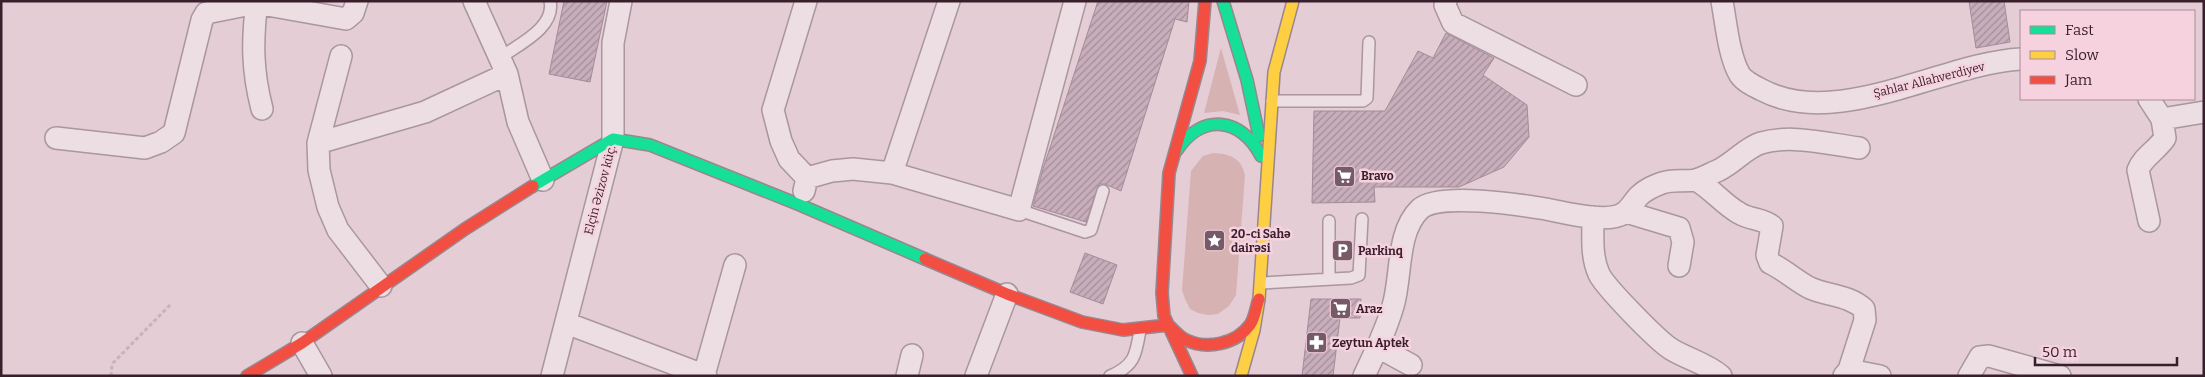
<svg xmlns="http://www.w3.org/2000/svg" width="2205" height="377" viewBox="0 0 2205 377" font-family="Bitter,serif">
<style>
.green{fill:#d7b2b2}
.building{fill:url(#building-hatch);stroke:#a48c98}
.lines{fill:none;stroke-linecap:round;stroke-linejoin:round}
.lane-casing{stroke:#a9969e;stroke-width:14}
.street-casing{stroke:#a9969e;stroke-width:24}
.fast-casing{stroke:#99868e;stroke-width:14}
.slow-casing{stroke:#99868e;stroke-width:14}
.jam-casing{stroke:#99868e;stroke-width:14}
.path{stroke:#c5b5bb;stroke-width:3;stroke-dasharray:4 2.5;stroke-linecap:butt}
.lane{stroke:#ecdee3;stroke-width:11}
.street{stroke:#ecdee3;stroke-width:21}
.fast{stroke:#16e098;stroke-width:11}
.slow{stroke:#ffcf43;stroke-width:11}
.jam{stroke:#f24e42;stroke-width:11}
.labels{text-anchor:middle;stroke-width:5;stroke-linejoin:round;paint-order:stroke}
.street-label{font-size:12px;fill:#391e2c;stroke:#f6d2de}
.poi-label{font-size:12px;font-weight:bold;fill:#391e2c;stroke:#f6d2de;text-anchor:start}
</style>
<defs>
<pattern id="building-hatch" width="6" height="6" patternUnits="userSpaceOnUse" patternTransform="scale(1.25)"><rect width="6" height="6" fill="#c8aebb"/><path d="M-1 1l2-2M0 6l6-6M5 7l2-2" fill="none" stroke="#a38d98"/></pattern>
</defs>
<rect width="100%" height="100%" fill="#e4cdd4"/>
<path class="green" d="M1221 48 1240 115 1223 111 1204 113Z
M1213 153C1229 154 1241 157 1245 175L1236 295 1229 306 1218 314 1208 315 1198 313 1190 309 1185 299 1182 290 1191 171 1203 156Z"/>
<path class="building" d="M564 1H607L590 82 549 74Z
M1098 1H1189L1187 22 1175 19 1121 191 1105 184H1099L1086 222 1033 206 1043 169Z
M1969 1H2004L2010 42 1976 48Z
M1446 33 1494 58 1483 75 1527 105 1529 137 1504 167 1459 187H1374L1375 202 1312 203 1314 111H1385L1418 51 1433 58Z
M1085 253 1117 265 1103 304 1070 292Z
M1311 299H1361L1360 318H1340L1333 376H1302Z"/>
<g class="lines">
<defs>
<path id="lane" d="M500 58C517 45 556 28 550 1
M1272 101H1363L1367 98 1369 42
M1019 210 1085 232 1091 230 1103 191
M1329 279V221
M1261 283 1351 278 1359 275 1362 219
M1110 376C1135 366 1136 354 1140 330"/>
<path id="street" d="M257 1C252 41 252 70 262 109
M474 1 507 74 518 122 543 180
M1446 1 1445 5 1453 23 1576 85
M1722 1C1726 23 1729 57 1740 75 1745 82 1754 86 1762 90 1837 130 1943 63 2021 59
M341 56 318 143 319 170 328 207 338 230 381 286
M2149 99 2162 119 2204 112
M56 138 145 148 161 142 174 133 202 20 206 13 256 3 346 19 353 13 357 1
M318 143 425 112 507 74
M892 173 949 1
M807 178 832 171 853 169 892 173 1019 210 1075 1
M1696 180C1712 189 1723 204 1739 213 1750 220 1762 218 1772 226L1767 255 1770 263C1785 270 1796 281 1810 288 1828 296 1849 295 1864 309L1865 320 1849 370
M804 191 807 178 789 159 781 141 773 110 806 1
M1626 212 1679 228 1683 242 1679 266
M1593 217C1593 236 1591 257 1599 274 1605 287 1658 341 1671 349 1687 359 1706 363 1721 376
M2149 221 2138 170C2142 158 2157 150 2165 138L2162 119
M566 323 706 376
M302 343 321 376
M1378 347 1411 365
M704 375 735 265
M552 376 613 139V43L621 1
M907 376 912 355
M976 376 1007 294
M1364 376C1375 353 1386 330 1393 306 1402 276 1396 232 1420 209 1439 192 1521 205 1546 209 1566 213 1608 224 1624 213 1630 209 1634 201 1639 196 1646 189 1654 186 1662 183 1673 179 1684 182 1696 180 1702 178 1710 174 1717 171 1733 164 1745 148 1761 143 1792 134 1828 144 1859 148
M1844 376 1849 370 1880 376
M1969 376 1980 357 1989 356 2060 376"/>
<path id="fast" d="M1223 1 1247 80 1259 136
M1177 150C1202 113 1241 117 1261 156
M533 186 613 139 650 145 800 205 925 259"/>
<path id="slow" d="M1241 376 1254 330 1259 299 1274 72 1293 1"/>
<path id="jam" d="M925 259 1007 294 1082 322 1123 330 1168 325C1174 330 1179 337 1186 340 1207 350 1236 344 1250 325 1255 318 1256 307 1259 299
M247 376 302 343 465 229 533 186
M1192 376 1164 316 1162 293 1169 173 1200 61 1205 1"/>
</defs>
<use href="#lane" class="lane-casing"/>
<use href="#street" class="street-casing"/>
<use href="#fast" class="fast-casing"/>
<use href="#slow" class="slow-casing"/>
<use href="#jam" class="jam-casing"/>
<path class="path" d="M111 376 112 364 170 305"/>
<use href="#lane" class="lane"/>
<use href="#street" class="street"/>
<use href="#fast" class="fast"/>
<use href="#slow" class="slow"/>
<use href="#jam" class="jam"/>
</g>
<defs>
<symbol id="supermarket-square" viewBox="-11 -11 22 22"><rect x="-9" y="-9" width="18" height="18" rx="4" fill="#755b67" stroke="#f6d2de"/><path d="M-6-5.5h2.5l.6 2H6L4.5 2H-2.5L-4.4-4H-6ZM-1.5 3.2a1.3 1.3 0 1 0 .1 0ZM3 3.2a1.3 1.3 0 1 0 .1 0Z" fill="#fff"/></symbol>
<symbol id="sight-square" viewBox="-11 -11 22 22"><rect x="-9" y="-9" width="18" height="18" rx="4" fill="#755b67" stroke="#f6d2de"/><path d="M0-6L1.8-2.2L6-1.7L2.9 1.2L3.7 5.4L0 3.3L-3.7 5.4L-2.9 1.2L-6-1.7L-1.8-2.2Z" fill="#fff"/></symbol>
<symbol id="parking-square" viewBox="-11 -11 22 22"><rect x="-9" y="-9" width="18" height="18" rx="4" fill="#755b67" stroke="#f6d2de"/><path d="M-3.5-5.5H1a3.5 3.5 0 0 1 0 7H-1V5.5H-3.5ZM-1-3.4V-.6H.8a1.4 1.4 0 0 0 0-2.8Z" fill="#fff"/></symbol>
<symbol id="pharmacy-square" viewBox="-11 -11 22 22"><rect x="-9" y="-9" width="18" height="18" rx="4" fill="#755b67" stroke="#f6d2de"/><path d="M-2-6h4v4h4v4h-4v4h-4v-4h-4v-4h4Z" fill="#fff"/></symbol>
</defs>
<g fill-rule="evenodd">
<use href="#supermarket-square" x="1332" y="164" width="25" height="25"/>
<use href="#sight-square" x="1202" y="228" width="25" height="25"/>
<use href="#parking-square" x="1330" y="238" width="25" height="25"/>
<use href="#supermarket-square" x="1328" y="296" width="25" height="25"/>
<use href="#pharmacy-square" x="1304" y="330" width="25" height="25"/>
</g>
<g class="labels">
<g class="street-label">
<text transform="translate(1929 80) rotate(-14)" y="4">Şahlar Allahverdiyev</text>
<text transform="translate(600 190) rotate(-75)" y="4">Elçin Əzizov küç.</text>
</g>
<g class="poi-label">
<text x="1361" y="180">Bravo</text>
<text x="1231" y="238">20-ci Sahə<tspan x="1231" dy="14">dairəsi</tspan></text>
<text x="1358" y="255">Parkinq</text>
<text x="1356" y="313">Araz</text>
<text x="1332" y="347">Zeytun Aptek</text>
</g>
</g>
<rect width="2205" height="377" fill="none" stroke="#391e2c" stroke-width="5"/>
<rect x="2020" y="10" width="175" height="90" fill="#f6d2de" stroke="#aa8a97"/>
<rect x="2030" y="26" width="25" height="8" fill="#16e098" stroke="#aa8a97"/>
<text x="2065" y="35" font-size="15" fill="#391e2c">Fast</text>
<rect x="2030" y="51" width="25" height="8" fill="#ffcf43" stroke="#aa8a97"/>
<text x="2065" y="60" font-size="15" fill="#391e2c">Slow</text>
<rect x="2030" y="76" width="25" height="8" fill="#f24e42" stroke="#aa8a97"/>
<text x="2065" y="85" font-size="15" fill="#391e2c">Jam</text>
<path d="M2035 357v8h142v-8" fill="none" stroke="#391e2c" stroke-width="2.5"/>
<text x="2042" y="357" font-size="15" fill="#391e2c" stroke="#f6d2de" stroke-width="4" paint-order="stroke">50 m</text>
</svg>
